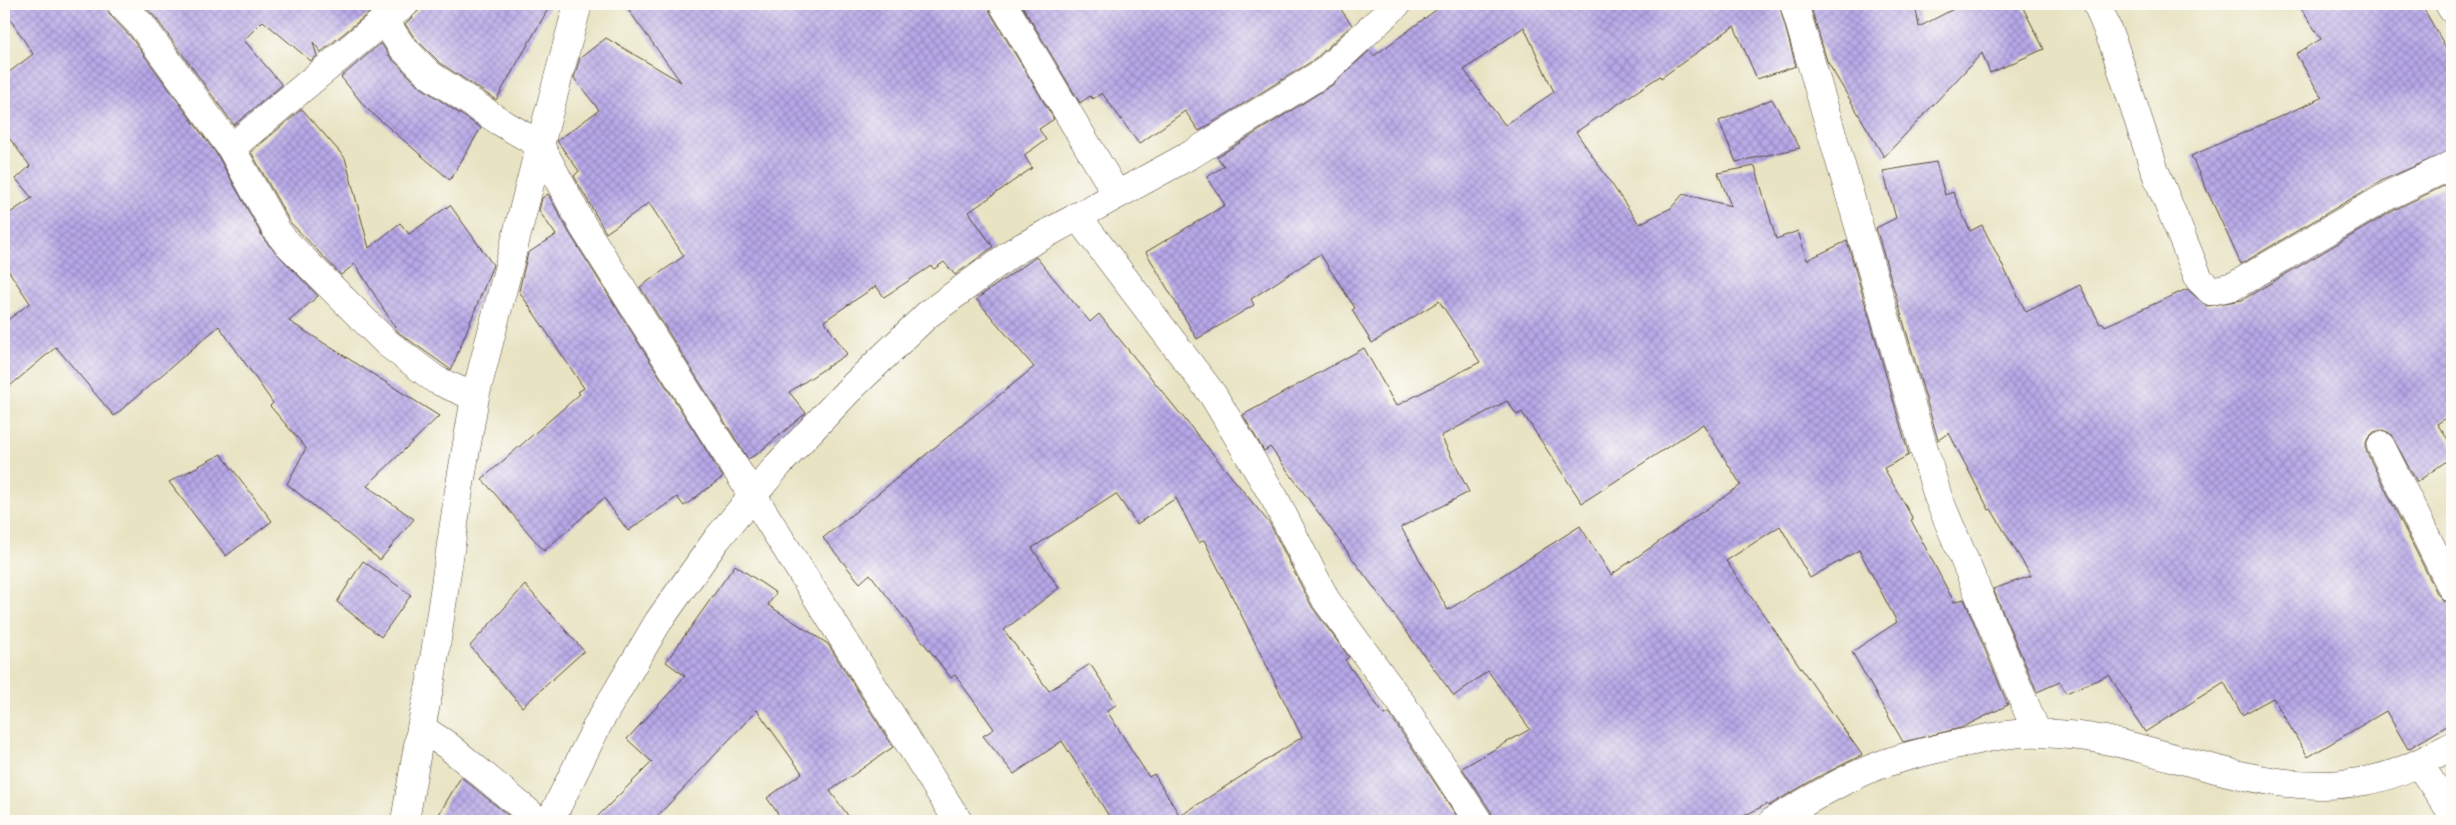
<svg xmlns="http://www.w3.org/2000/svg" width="2456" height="825" viewBox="0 0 2456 825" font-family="Delius,sans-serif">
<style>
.building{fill:url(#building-cross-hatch);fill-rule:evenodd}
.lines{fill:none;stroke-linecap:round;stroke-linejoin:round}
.minor-casing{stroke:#554637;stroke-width:29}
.minor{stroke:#fff;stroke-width:28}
</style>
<defs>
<pattern id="building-cross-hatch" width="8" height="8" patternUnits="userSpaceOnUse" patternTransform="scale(1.25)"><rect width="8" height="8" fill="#b7a8e9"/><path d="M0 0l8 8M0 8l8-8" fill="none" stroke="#9689bc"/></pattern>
</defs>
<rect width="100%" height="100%" fill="#fdfcf7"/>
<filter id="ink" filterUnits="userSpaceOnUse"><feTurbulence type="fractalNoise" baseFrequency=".02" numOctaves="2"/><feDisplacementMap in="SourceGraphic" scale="10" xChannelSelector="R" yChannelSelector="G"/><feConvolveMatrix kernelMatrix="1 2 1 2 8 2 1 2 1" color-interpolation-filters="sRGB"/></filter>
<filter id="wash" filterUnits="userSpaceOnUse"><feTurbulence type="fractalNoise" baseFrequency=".0096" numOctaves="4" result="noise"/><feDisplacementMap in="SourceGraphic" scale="20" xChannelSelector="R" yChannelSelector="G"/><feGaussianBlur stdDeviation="1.12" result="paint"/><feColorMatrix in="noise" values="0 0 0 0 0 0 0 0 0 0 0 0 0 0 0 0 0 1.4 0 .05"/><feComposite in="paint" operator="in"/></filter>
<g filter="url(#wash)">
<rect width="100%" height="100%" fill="#e8e3c3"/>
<g id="blocks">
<path class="building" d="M4 4H106L110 15 130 36 218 156 265 241 318 296 289 321 439 416 367 486 414 519 380 560 287 484 306 448 270 406 273 403 219 326 114 416 56 347 4 391V323L30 303 4 264V217L32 198 16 179 30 166 4 131V76L33 54 4 10Z
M142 4H380L321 52 313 42 317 56 311 61 263 21 244 40 282 85 234 125 155 17Z
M420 4H551L496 100 440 63 414 37 405 24 419 10Z
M624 4H987L990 12 1054 119 1039 129 1046 140 1024 155 1032 168 969 212 993 247 955 275 944 262 934 269 931 266 884 297 876 286 824 321 847 354 789 392 806 413 757 454 748 459 640 287 684 256 649 203 606 233 574 176 579 171 557 141 599 110 574 78 580 58 606 38 681 82Z
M1021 4H1337L1352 25 1314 60 1199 131 1185 111 1139 144 1102 93 1093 99 1090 96 1080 103Z
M1444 4H1779L1796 66 1757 79 1734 26 1661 78 1660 76 1576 132 1639 224 1671 208 1683 194 1731 206 1718 173 1755 166 1776 239 1798 231 1807 260 1847 241 1909 455 1884 468 1913 519 1911 520 1954 602 1964 599 2008 705 1961 728 1903 742 1852 652 1897 622 1859 550 1810 578 1780 526 1726 561 1862 755 1818 777 1768 806 1767 804 1734 821H1493L1491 812 1462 768 1530 729 1488 671 1454 696 1270 447 1264 451 1243 415 1364 348 1396 406 1480 362 1439 301 1372 343 1352 310 1355 308 1320 254 1251 299 1254 305 1197 339 1146 252 1225 205 1207 177 1224 166 1217 157 1332 85 1370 50 1374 56ZM1524 27 1554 92 1505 125 1464 70ZM1507 401 1517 415 1522 412 1582 503 1703 424 1741 485 1611 575 1580 526 1448 610 1401 527 1469 492 1441 436Z
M1810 4H1915L1919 27 1963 4H2021L2044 49 1990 73 1982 53 1884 157 1827 61Z
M2298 4H2421L2452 58V150L2383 180 2241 264 2191 156 2322 98 2296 54 2321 39Z
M381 43 391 58 419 86 481 128 450 180 366 108 341 77Z
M1772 99 1800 148 1736 162 1719 121Z
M302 109 345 158 369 248 400 223 409 234 450 205 493 265 451 370 398 332 355 264 341 275 290 222 251 152Z
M1936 162 1945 195 1953 192 1970 231 1982 225 2026 312 2080 285 2100 324 2103 323 2105 326 2187 289 2207 306 2242 300 2398 208 2452 182V414L2437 424 2452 445V457L2417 482 2390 433 2382 430 2374 432 2368 438 2365 446 2367 453 2438 595 2444 601 2452 603V723L2408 749 2386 711 2308 757 2273 698 2242 715 2224 682 2145 732 2109 675 2066 693 2060 682 2037 692 1993 589 2031 576 1991 509 1989 510 1949 433 1938 440 1876 228 1896 218 1883 171Z
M548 194 570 234 723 477 684 506 677 497 628 531 604 498 544 551 482 479 580 394 578 392 584 388 519 291 528 253 556 235 539 211 542 198Z
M1036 257 1090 322 1099 314 1270 524 1312 607 1349 657 1345 660 1384 715 1389 713 1460 821H1112L1062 741 1014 774 983 736 994 729 955 675 951 678 870 574 860 583 823 538 1034 367 976 299ZM1116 494 1137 524 1176 498 1199 543 1204 540 1302 737 1180 816 1154 774 1149 777 1107 711 1117 704 1090 664 1049 691 1004 630 1059 588 1032 548Z
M221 454 272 521 226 556 169 482Z
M363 561 411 595 381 637 337 602Z
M735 565 776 593 768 605 828 644 893 747 830 791 852 821H783L767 798 802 773 757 710 653 821H593L652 762 627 739 685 676 666 662Z
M525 585 584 651 522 707 470 646Z
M461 777 515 821H435Z"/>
</g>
</g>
<g filter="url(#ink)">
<use href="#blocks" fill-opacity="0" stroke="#554637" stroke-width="1"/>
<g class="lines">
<defs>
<path id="minor" d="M121 4 142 26 231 148 277 231 285 241 387 343 436 380 475 397
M405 4 384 20 402 47 430 75 499 121 540 145 583 226 958 821
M1003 4 1117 195
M1794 4 1938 497 2037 733
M2097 4 2114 46 2155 171 2199 279 2211 291 2234 286 2391 194 2452 165
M2449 4 2452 9
M231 148 384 20
M1077 216 1213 395 1275 499 1326 600 1402 704 1478 821
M2381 446 2452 588
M2419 764 2452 813
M405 821 421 728
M539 821 447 745 421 728 431 680 459 490 475 397 540 145 578 4
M550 821 599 722 658 622 717 539 779 464 848 391 927 315 1013 252 1192 154 1324 72 1397 4
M1773 821C1807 801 1843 779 1880 765 1908 755 1939 748 1968 742 1991 737 2015 732 2039 733 2064 734 2089 736 2114 742 2197 761 2278 797 2365 781 2396 776 2425 760 2452 746"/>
</defs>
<use href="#minor" class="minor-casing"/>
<use href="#minor" class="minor"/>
</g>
</g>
<rect width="2456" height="825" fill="none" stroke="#fdfcf7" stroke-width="20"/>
</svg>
